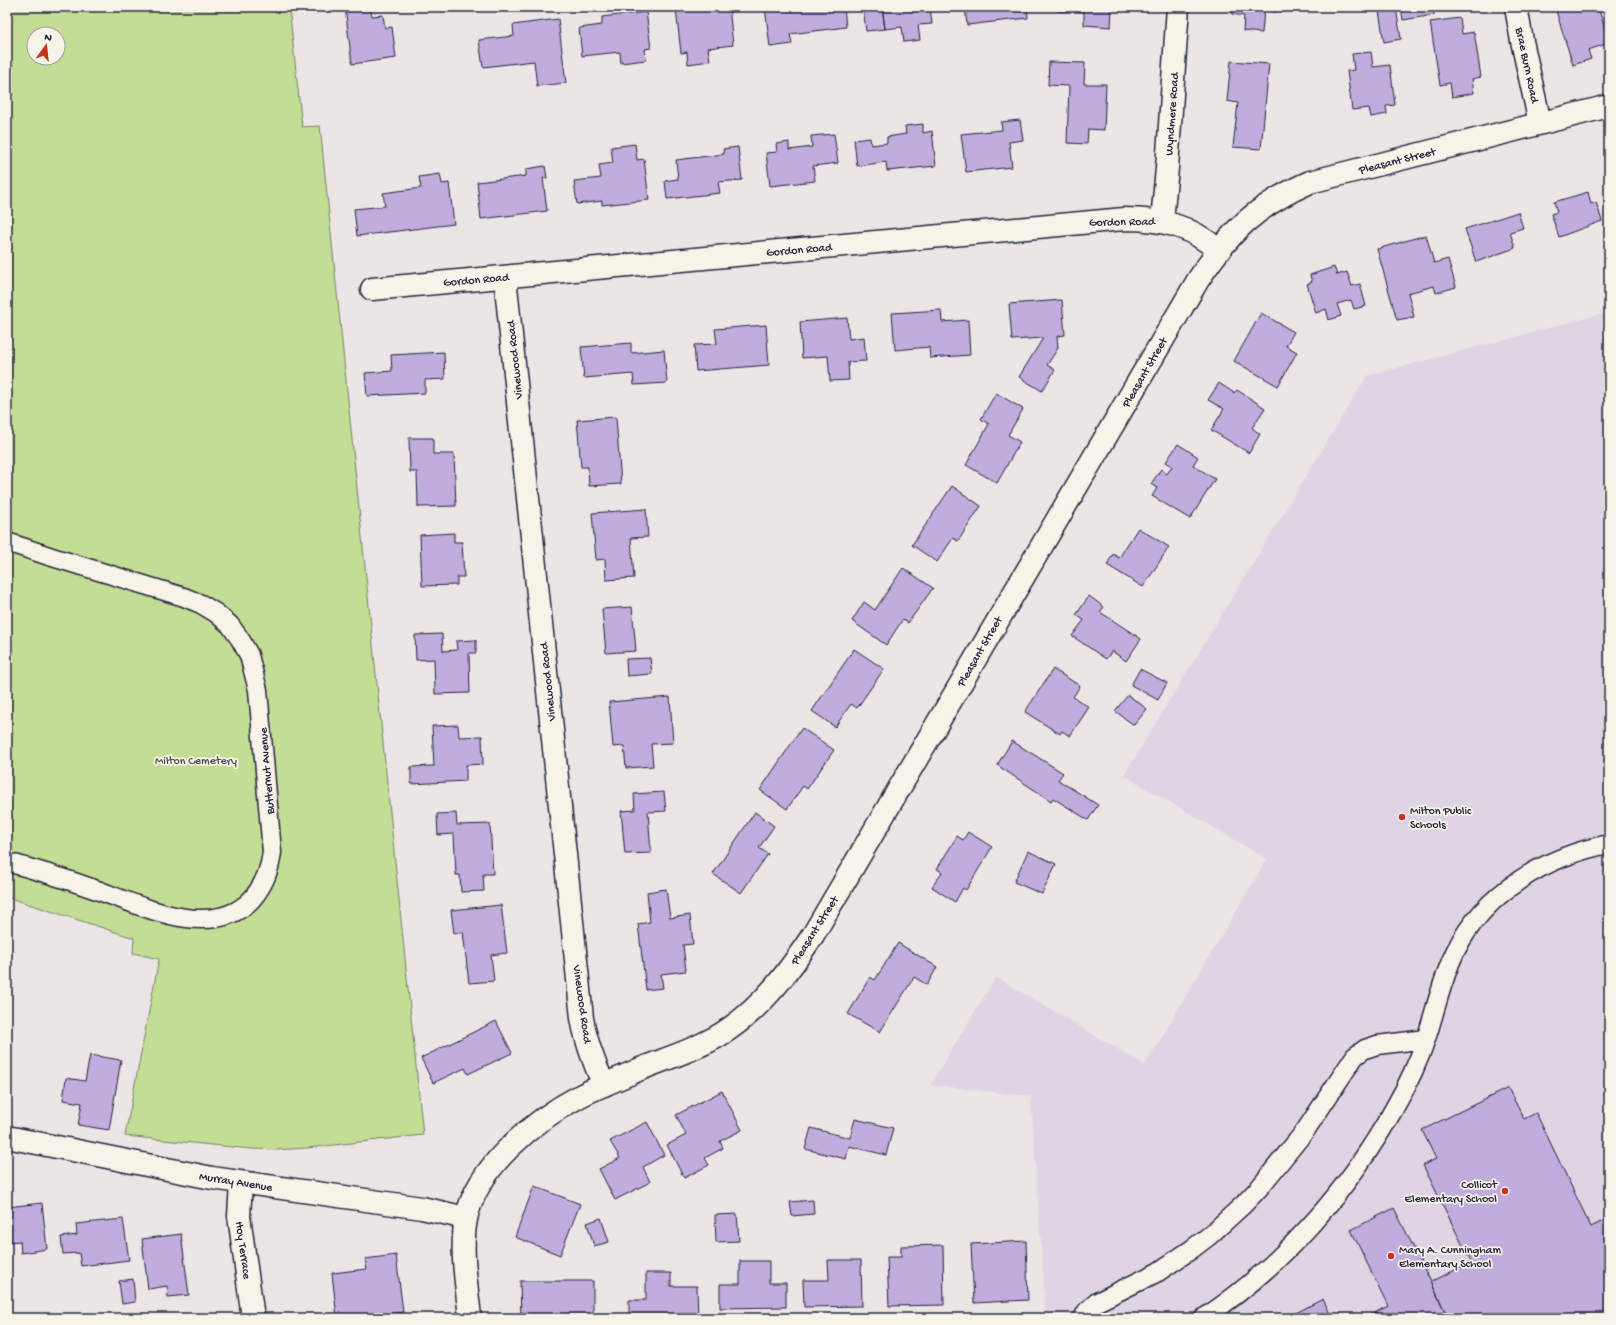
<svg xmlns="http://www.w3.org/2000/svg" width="1616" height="1325" viewBox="0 0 1616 1325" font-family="'Gochi Hand',sans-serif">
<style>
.built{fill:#dfd4e3}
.green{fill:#c4dd94;stroke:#738068;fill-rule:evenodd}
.building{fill:#c1addd;stroke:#22223b}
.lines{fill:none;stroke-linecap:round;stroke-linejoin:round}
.lane-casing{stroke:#22223b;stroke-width:21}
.street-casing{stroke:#22223b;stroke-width:25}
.secondary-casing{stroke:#22223b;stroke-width:25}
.lane{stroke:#f7f3e8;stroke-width:18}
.street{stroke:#f7f3e8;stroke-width:22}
.secondary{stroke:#f7f3e8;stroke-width:22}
.poi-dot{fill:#c8321e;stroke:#f7f3e8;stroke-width:1.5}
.labels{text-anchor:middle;stroke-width:3.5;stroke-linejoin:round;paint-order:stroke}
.street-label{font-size:12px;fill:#22223b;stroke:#f7f3e8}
.park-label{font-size:12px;fill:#4a5151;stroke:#f7f3e8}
.poi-label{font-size:12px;fill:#22223b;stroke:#f7f3e8;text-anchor:start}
</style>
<rect width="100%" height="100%" fill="#ece5e6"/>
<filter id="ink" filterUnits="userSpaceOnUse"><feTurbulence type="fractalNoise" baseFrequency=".025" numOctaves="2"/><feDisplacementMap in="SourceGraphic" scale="8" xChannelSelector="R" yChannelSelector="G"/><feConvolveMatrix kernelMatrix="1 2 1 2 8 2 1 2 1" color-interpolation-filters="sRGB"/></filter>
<g filter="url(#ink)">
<path class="built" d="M1609 312V1318H1046L1031 1096 930 1085 996 977 1145 1065 1267 859 1124 775 1367 376Z"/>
<path class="green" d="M7 7H289L302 127 320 126 423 1135 307 1148 277 1150 251 1149 125 1136 159 959 133 953 134 938 7 897ZM34 34H58V58H34Z"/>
<path class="building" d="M345 7H381L371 10 372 16 383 15 385 28 392 27 396 58 352 64Z
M695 7H729L733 45 708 48 710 61 688 64 687 52 681 53 676 9Z
M765 7H844L846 27 790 34 792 44 770 47Z
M863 7H882L885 29 866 31Z
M882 7H930L932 24 918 25 920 40 904 42 902 27 885 29Z
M965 7H1027L1028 18 967 25Z
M1058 7H1112L1111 27 1084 25V11H1058Z
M1233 7H1276V12L1264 10 1262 33 1243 31 1244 16 1232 14Z
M1401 7H1433L1434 15 1403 20Z
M1567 7H1598L1609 41V43L1588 50 1591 59 1573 65 1556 11Z
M1396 8 1401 39 1384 42 1379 11Z
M646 12 651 48 645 49 646 60 621 63 620 52 582 56 579 28 602 25V17Z
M1460 18 1462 34 1474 32 1481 77 1472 79 1474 93 1452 97 1450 83 1440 85 1430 22Z
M558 19 566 83 537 86 534 61 483 67 479 40 514 36 513 25Z
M1371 52 1373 67 1390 65 1395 105 1386 106 1387 114 1371 117 1369 108 1352 110 1347 71 1354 70 1352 54Z
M1231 61 1269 64 1261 149 1233 147 1238 103 1227 101Z
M1049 62 1085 63 1084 84H1106L1104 130 1088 129 1087 144 1067 143 1069 86 1048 85Z
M1020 120 1023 140 1009 142 1012 167 966 172 961 134 1002 130 1001 122Z
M923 124V133L932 131 936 166 887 171 886 162 857 166 854 140 870 138 871 145 887 143V137L906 134 905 126Z
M834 134 838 163 813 166 815 181 770 186 766 153 777 152 776 144 789 142V150L812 147 811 136Z
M635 144 637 160 644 159 649 200 602 205V201L577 204 574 181 601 178 599 165 613 163 611 147Z
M738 147 742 180 718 182 720 193 667 199 665 181 678 179 676 160 724 154 723 149Z
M545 166 547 178H543L547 211 481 219 477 182 526 176V169Z
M440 174 442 184 449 183 454 224 357 236 354 209 385 206 383 193 421 188 419 177Z
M1588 192 1591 204 1596 202 1602 221 1559 237 1551 214 1557 212 1554 202Z
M1518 212 1523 228 1510 232 1515 248 1476 262 1465 229Z
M1426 235 1434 263 1448 259 1456 287 1436 293 1434 286 1408 293 1414 317 1397 320 1377 249Z
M1334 267 1337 275 1347 272 1352 286 1360 284 1366 306 1354 309 1351 300 1337 304 1341 316 1329 320 1326 309 1316 313 1307 284 1312 282 1310 275Z
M1062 300 1065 335 1057 336 1058 348 1047 365 1055 370 1042 391 1019 377 1043 338 1012 340 1009 304Z
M941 310 942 322 968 320 970 355 930 358 929 347 895 350 892 313Z
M1261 313 1294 332 1286 346 1297 352 1278 386 1234 361Z
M847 318 849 339 864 337 866 361 848 362 849 380 830 381 828 356 802 358 800 322Z
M766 325 769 365 696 371 694 345 717 344 715 329Z
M631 343V353L664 350 667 383 634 385 633 374 584 378 581 347Z
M444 352 445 379 425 380V393L367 396 365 373 392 371 391 355Z
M1219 383 1234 393 1237 390 1265 408 1252 428 1260 434 1249 453 1211 430 1224 409 1208 400Z
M996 393 1023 409 1008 435 1020 442 997 483 966 465 989 424 981 419Z
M616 417 621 484 589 486 588 467H581L577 420Z
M409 438H433V454H454L456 506 418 507 417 472H410Z
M1178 444 1198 457 1193 465 1215 479 1190 519 1152 496 1157 488 1151 484 1161 469 1167 474 1172 466 1166 462Z
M952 486 981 506 958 541 953 538 937 562 912 545Z
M646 509 648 537 631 538 634 578 606 580 605 559 596 560 592 513Z
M1138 528 1169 547 1143 587 1107 565 1113 554 1119 558Z
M454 533V542H462L464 577H457V585L422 586 420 535Z
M903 568 933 588 908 623 903 619 886 645 852 621 864 602 875 610Z
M1089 596 1104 607 1100 612 1141 639 1126 661 1112 651 1106 659 1072 636 1084 620 1076 615Z
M632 607 636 651 606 653 602 609Z
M442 634 443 651 457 650 456 641 476 640V653H469L470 693 435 694 434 659 416 660 415 635Z
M854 649 884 669 857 708 851 704 835 727 812 711Z
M650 658 652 674 627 676 626 659Z
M1053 669 1080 686 1073 697 1089 707 1070 736 1062 731 1060 734 1025 712Z
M1140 669 1167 683 1158 700 1131 685Z
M1128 695 1147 709 1134 725 1115 711Z
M670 697 673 743 651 744 653 766 626 768 624 746 613 747 609 702Z
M458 725 459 737 482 736 483 764 466 765V781L411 784V767L434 766 432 726Z
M802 728 834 750 807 789 803 786 787 809 760 790Z
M1012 741 1063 773 1058 780 1098 805 1088 820 1053 798 1051 801 997 765Z
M664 792 666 811 648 812 651 853 625 854 621 811 635 810 634 794Z
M755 812 774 826 759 848 768 854 741 893 713 874Z
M456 813 457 825 490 824 493 874H483L484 891 461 892 460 875H456L454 834 438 835 437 814Z
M968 832 992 847 966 890 963 888 955 902 932 887 942 872 937 869 957 836 963 840Z
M1028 851 1056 864 1042 894 1014 882Z
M666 889 670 918 690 915 693 944 683 945 686 971 661 974 663 988 646 990 638 924 650 922 647 892Z
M501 905 507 953 491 955 494 981 469 983 463 932 454 933 451 910Z
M898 943 937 967 927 985 914 977 880 1032 848 1014 870 977 875 980Z
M496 1021 512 1053 468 1074 465 1068 433 1083 421 1058Z
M90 1055 121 1060 109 1130 78 1125 82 1103 63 1100 66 1078 85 1081Z
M1508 1088 1524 1119 1536 1113 1591 1227 1609 1218V1318H1448L1431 1282 1471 1262 1423 1165 1436 1159 1422 1130Z
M722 1091 742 1130 720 1141 723 1148 705 1158 709 1165 684 1178 667 1145 686 1135 676 1115Z
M855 1119 893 1128 886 1155 849 1146 846 1159 805 1149 811 1128 850 1138Z
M647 1122 664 1155 643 1167 650 1182 615 1200 599 1169 620 1158 610 1141Z
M534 1186 580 1204 560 1255 515 1237Z
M813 1200 814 1214 792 1216 790 1202Z
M42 1203 47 1249 21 1253 20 1241 7 1242V1207Z
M1394 1208 1431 1282 1448 1318H1364L1388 1306 1351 1230Z
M737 1214 739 1241 716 1242 715 1215Z
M601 1218 609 1242 594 1246 587 1223Z
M123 1219 129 1260 81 1266 79 1253 63 1254 61 1237 77 1235 76 1224Z
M181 1234 189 1295 168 1297 167 1286 148 1289 142 1239Z
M1026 1241 1028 1300 974 1303 971 1244Z
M943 1245 944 1305 889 1306 887 1257H901V1246Z
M396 1255 403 1312 352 1318H337L332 1273 367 1269 365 1259Z
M828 1260H861L862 1306 804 1307 803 1280H829Z
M740 1261H769V1283H786V1307L720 1308V1284H740Z
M646 1273H671V1286H697L698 1318H629V1300H646Z
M133 1279 135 1302 122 1304 119 1281Z
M520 1281H593V1318H521Z
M1323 1299 1332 1318H1291L1290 1316Z
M61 1315V1318H36V1317Z"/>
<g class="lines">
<defs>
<path id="lane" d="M7 542 52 557 184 597 201 604 216 613 230 625 240 639 249 655 258 690 272 852C270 871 264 885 252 899 212 942 140 905 94 889 66 879 37 870 7 862
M1083 1318 1087 1311 1097 1302 1158 1272 1192 1249 1209 1236 1243 1205 1260 1187 1305 1131 1355 1056 1365 1049 1377 1045 1426 1039
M1204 1318C1283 1265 1349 1190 1395 1107 1407 1086 1418 1063 1426 1039 1436 1009 1442 978 1456 950 1485 892 1547 856 1609 844"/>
<path id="street" d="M1516 7 1522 41 1540 123
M1162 221 1167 168 1178 7
M505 277 582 1018C586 1042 594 1063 604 1085
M372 289 1124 219C1162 219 1189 225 1218 250
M7 1137 212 1178 422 1208 466 1218
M241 1183 239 1216 253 1318"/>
<path id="secondary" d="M470 1318C467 1286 460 1251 466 1219 477 1166 535 1120 580 1096 599 1086 619 1079 638 1070 667 1058 704 1047 729 1029 765 1004 789 971 813 935L1198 280C1230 231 1256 206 1310 182L1609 106"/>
</defs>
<use href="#lane" class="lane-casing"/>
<use href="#street" class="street-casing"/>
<use href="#secondary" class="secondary-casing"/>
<use href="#lane" class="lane"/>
<use href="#street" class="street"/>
<use href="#secondary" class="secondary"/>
</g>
</g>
<g class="poi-dot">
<circle cx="1402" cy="817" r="4"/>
<circle cx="1505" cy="1191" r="4"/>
<circle cx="1391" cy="1256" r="4"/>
</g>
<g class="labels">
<g class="street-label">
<text transform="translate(1528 65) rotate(78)" y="4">Brae Burn Road</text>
<text transform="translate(1171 114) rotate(-86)" y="4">Wyndmere Road</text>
<text transform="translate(1397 160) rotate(-14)" y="4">Pleasant Street</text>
<text transform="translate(1122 221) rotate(-1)" y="4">Gordon Road</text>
<text transform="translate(799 249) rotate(-5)" y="4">Gordon Road</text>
<text transform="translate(476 279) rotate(-5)" y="4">Gordon Road</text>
<text transform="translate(514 360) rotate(-96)" y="4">Vinewood Road</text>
<text transform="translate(1144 372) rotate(-60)" y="4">Pleasant Street</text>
<text transform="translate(979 651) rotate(-60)" y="4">Pleasant Street</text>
<text transform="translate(547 682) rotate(-96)" y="4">Vinewood Road</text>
<text transform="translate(266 771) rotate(-95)" y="4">Butternut Avenue</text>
<text transform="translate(814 930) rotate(-58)" y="4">Pleasant Street</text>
<text transform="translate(583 1004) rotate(82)" y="4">Vinewood Road</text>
<text transform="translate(236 1181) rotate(9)" y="4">Murray Avenue</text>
<text transform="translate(244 1250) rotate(82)" y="4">Hoy Terrace</text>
</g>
<g class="park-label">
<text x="196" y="764">Milton Cemetery</text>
</g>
<g class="poi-label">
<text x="1410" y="814">Milton Public<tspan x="1410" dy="14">Schools</tspan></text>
<text x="1497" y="1188" text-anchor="end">Collicot<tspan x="1497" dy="14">Elementary School</tspan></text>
<text x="1399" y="1253">Mary A. Cunningham<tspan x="1399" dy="14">Elementary School</tspan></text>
</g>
</g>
<rect width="1616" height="1325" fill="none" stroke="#f7f3e8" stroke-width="24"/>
<rect x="12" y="12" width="1592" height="1301" fill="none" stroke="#22223b" stroke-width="1.5" filter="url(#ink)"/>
<g transform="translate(46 46) rotate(15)"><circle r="19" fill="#f7f3e8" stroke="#a29fa3"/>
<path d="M0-3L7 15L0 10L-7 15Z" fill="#c8321e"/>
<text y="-6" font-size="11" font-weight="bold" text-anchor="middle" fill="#22223b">N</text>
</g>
</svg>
